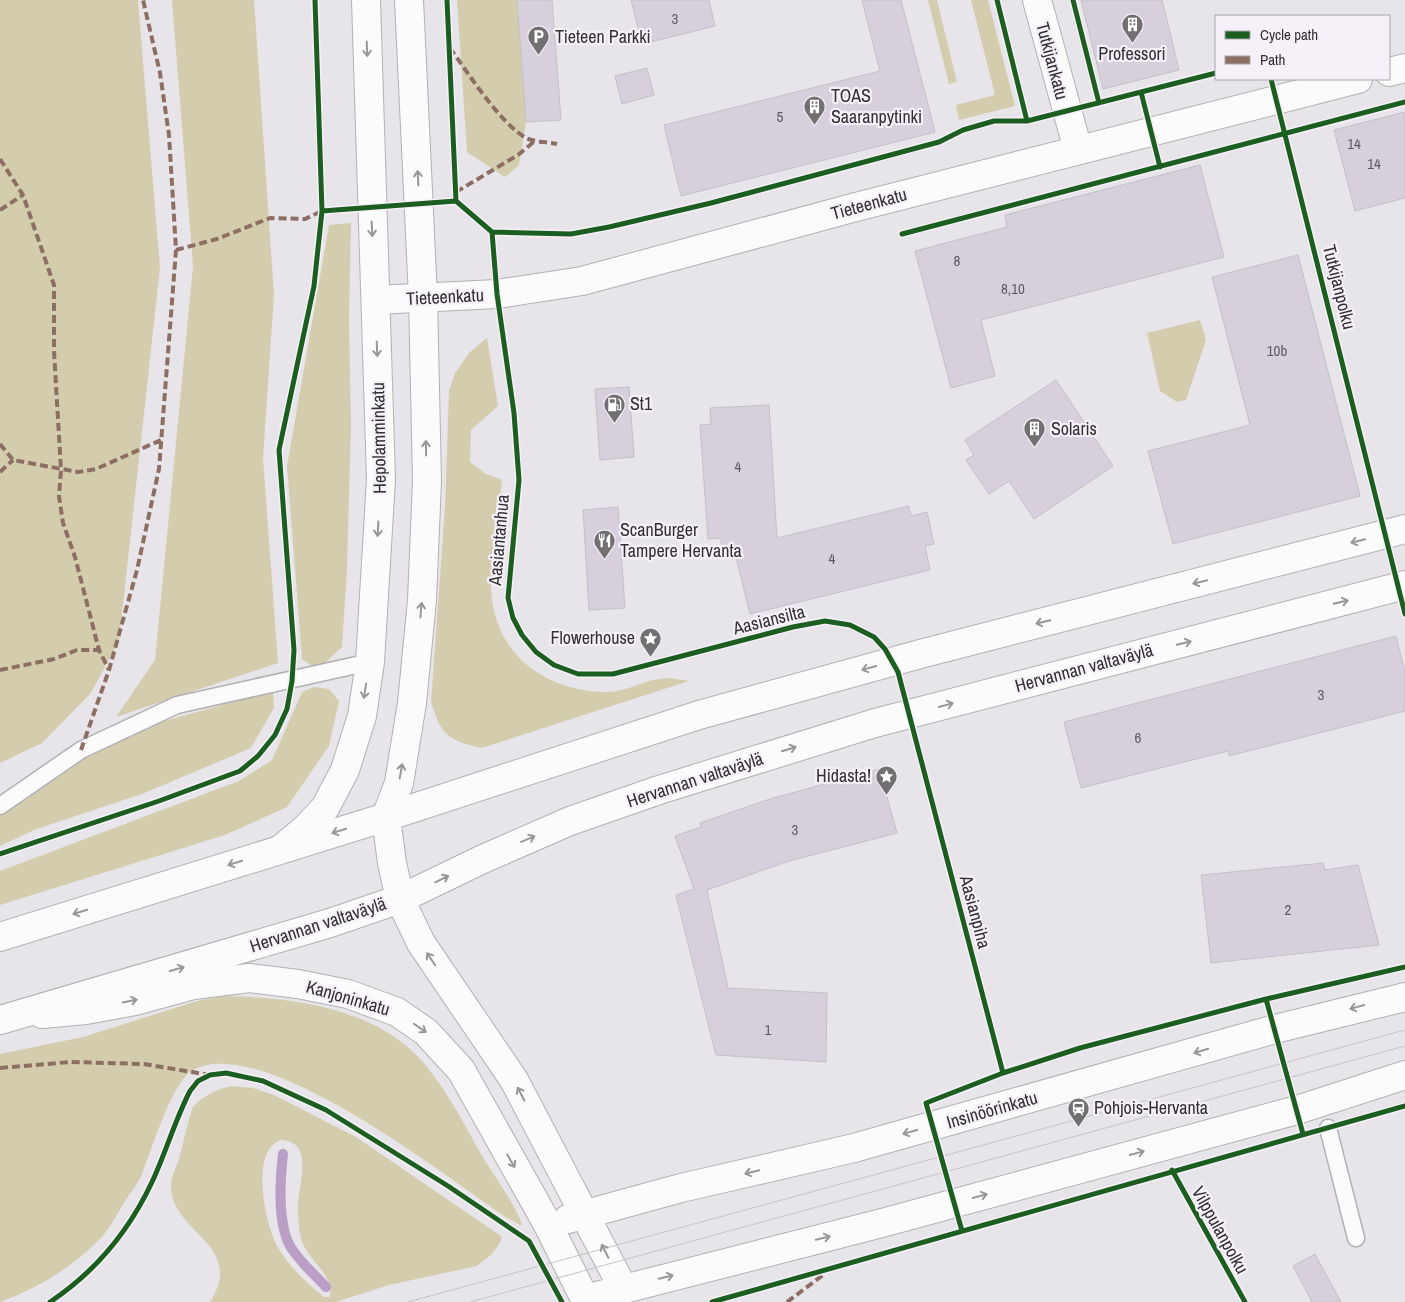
<svg xmlns="http://www.w3.org/2000/svg" width="1405" height="1302" viewBox="0 0 1405 1302" font-family="'Archivo Narrow',sans-serif">
<style>
.green{fill:#d3cdae;fill-rule:evenodd}
.lines{fill:none;stroke-linecap:round;stroke-linejoin:round}
.stream{stroke:#ba9ec6;stroke-width:10}
.building{fill:#d7cfdc;stroke:#c2c0c4}
.lane-casing{stroke:#b2b0b3;stroke-width:19}
.street-casing{stroke:#b2b0b3;stroke-width:30}
.secondary-casing{stroke:#b2b0b3;stroke-width:30}
.primary-casing{stroke:#b2b0b3;stroke-width:30}
.highway-casing{stroke:#b2b0b3;stroke-width:30}
.lane{stroke:#fcfbfc;stroke-width:16}
.street{stroke:#fcfbfc;stroke-width:28}
.secondary{stroke:#fcfbfc;stroke-width:28}
.primary{stroke:#fcfbfc;stroke-width:28}
.highway{stroke:#fcfbfc;stroke-width:28}
.tram{stroke:#c4c4c5;stroke-width:1}
.quiet{stroke:#8d6e63;stroke-width:4;stroke-dasharray:8 4;stroke-linecap:butt}
.cycleway-casing{stroke:#f6f1f8;stroke-width:8}
.cycleway{stroke:#1b5e20;stroke-width:5}
.oneway{stroke:#979698}
.labels{text-anchor:middle;stroke-width:4.5;stroke-linejoin:round;paint-order:stroke}
.number-label{font-size:15px;fill:#5e5a60}
.poi-label{font-size:18px;fill:#323033;stroke:#f6f1f8;text-anchor:start}
.street-label{font-size:18px;fill:#323033;stroke:#f6f1f8}
</style>
<rect width="100%" height="100%" fill="#e8e5ea"/>
<path class="green" d="M0 0H138L160 268 119 641 91 693 42 743 0 763Z
M172 0H254L274 295 263 458 278 663 116 717 155 660 193 266Z
M457 0H517L526 122 519 165 505 177 467 152Z
M928 0H937L957 82 949 84Z
M971 0H988L1015 106 959 120 956 105 995 95Z
M351 223 349 320 351 425 347 570 342 647 325 663 314 667 302 659 287 466 329 225Z
M1200 320 1206 340 1186 400 1177 402 1160 391 1147 333Z
M487 338 498 406 471 430 470 462 486 474 502 480C499 514 491 552 491 586 492 652 544 692 607 692 627 692 646 679 666 678 673 678 682 680 689 681L482 748C449 741 441 735 431 702L445 507 449 391 455 373 469 353Z
M314 687 329 689 339 701 329 746 287 807 225 835 0 905V871L239 781 272 760 302 692Z
M273 691 274 708 251 748 142 794 34 830 0 846V810L67 765 146 726Z
M222 996C290 997 374 1007 422 1061 446 1089 463 1122 481 1154 489 1168 521 1213 522 1226L505 1217C447 1177 261 1032 193 1070 172 1081 152 1150 142 1174 138 1184 130 1193 124 1203 117 1214 110 1228 101 1238 73 1267 38 1288 0 1302V1054L83 1037 197 1001Z
M231 1086 253 1088 274 1095 356 1137 501 1236V1241L492 1254 477 1266 389 1285 336 1302H210C247 1244 170 1233 171 1185 171 1177 176 1167 179 1159 184 1141 187 1124 193 1107 204 1095 215 1090 231 1086ZM281 1140C318 1142 295 1191 298 1214 299 1224 299 1235 303 1244 311 1262 334 1276 330 1297H324C307 1283 290 1268 279 1249 265 1227 249 1150 281 1140Z"/>
<g class="lines">
<path class="stream" d="M283 1154C280 1181 277 1221 290 1246 299 1261 314 1274 326 1287"/>
</g>
<path class="building" d="M517 0H552L561 120 526 122Z
M631 0H709L715 26 642 44Z
M862 0H901L935 132 681 196 664 125 880 71Z
M1081 0H1162L1179 70 1103 89Z
M647 68 654 95 622 104 615 76Z
M1405 112V198L1355 211 1334 130Z
M1200 165 1224 257 981 320 995 376 951 388 915 251 1007 227 1005 215Z
M1298 255 1360 496 1173 544 1148 451 1250 425 1212 277Z
M1056 380 1113 466 1034 519 1009 481 989 494 966 460 974 455 965 440Z
M629 387 634 457 600 460 595 389Z
M769 405 777 538 909 506 911 516 927 512 934 544 925 546 930 570 750 614 734 549 722 550 721 538 708 539 700 425 711 424 710 408Z
M618 507 625 608 589 610 583 510Z
M1396 636 1405 672V711L1229 756 1228 751 1081 788 1064 722Z
M879 769 897 833 789 861 707 890 728 988 827 993 826 1062 716 1055 676 895 694 889 675 836 701 827 700 823 770 799Z
M1323 863 1325 870 1358 865 1379 945 1211 963 1201 875Z
M1315 1254 1341 1302H1312L1293 1266Z"/>
<g class="lines">
<defs>
<path id="lane" d="M0 806 81 750 177 705 370 662
M1328 1128 1356 1238"/>
<path id="street" d="M1037 0 1078 150"/>
<path id="secondary" d="M409 0 423 297 427 481 422 600 412 703 399 783 386 817 392 863 400 899 421 943 514 1080 623 1288
M1389 72 1405 68
M376 300 497 294 582 281 856 207 1358 79
M282 848 305 829 325 808 345 770 362 716 370 662 381 479 366 0
M42 1014 86 1010 135 1001 193 985 249 978 298 984 348 994 397 1012 426 1032 461 1070 548 1225 585 1299 882 1223 1297 1110 1405 1075
M568 1219 681 1188 854 1148 1275 1029 1405 997"/>
<path id="primary" d="M386 817 699 715 924 653 1405 529
M400 899 483 859 570 821 659 790 875 723 1405 585"/>
<path id="highway" d="M0 937 386 817
M0 1020 330 923 400 899"/>
</defs>
<use href="#lane" class="lane-casing"/>
<use href="#street" class="street-casing"/>
<use href="#secondary" class="secondary-casing"/>
<use href="#primary" class="primary-casing"/>
<use href="#highway" class="highway-casing"/>
<use href="#lane" class="lane"/>
<use href="#street" class="street"/>
<use href="#secondary" class="secondary"/>
<use href="#primary" class="primary"/>
<use href="#highway" class="highway"/>
<path class="tram" d="M408 1302 1405 1030
M470 1302 1405 1046"/>
<path class="quiet" d="M450 48C468 73 500 123 526 138 534 142 548 142 557 144
M0 159 23 195 54 285V351L61 470 59 496 63 523 75 557 99 650 109 670
M456 192 518 155 536 140
M0 210 23 195
M176 250 217 239 270 218 305 219 322 211
M0 444 13 460 78 472 96 469 161 440
M0 472 13 460
M0 670 54 659 77 650H99
M81 750 109 670 137 570 159 469 176 250 169 135 160 73 143 0
M0 1068 70 1062 144 1064 210 1075
M787 1302 823 1275"/>
<defs>
<path id="cycleway" d="M447 0 456 201
M997 0 1027 121
M1073 0 1099 103
M1271 79 1405 614
M1141 92 1160 167
M322 211 456 201 492 232 497 294 514 413 519 480 508 598 513 618 522 635 536 652 554 665 578 674H613L793 627 825 621 850 625 874 637 885 649 898 672 1003 1073
M492 232 571 234 609 227 711 203 939 142 963 130 994 121H1027L1216 73
M902 234 1405 102
M0 854 159 801 240 771 258 756 275 735 287 709 292 681 294 650 279 450 314 286 322 211 315 0
M1266 999 1303 1134
M1172 1170 1245 1302
M962 1231 926 1103 1003 1073 1080 1048 1266 999 1405 967
M50 1302C95 1272 129 1231 152 1182 166 1152 175 1120 190 1091L198 1081 210 1075 226 1073 263 1081 326 1110 448 1186 529 1241 562 1302
M712 1302 1405 1106"/>
</defs>
<use href="#cycleway" class="cycleway-casing"/>
<use href="#cycleway" class="cycleway"/>
</g>
<defs><path id="oneway-shaft" d="M-6 0H5M1.5-3L5.5 0L1.5 3" fill="none" stroke-width="1.6" stroke-linecap="round" stroke-linejoin="round" transform="scale(1.25)"/></defs>
<g class="oneway">
<use href="#oneway-shaft" transform="translate(367 49) rotate(88)"/>
<use href="#oneway-shaft" transform="translate(418 178) rotate(-93)"/>
<use href="#oneway-shaft" transform="translate(372 229) rotate(87)"/>
<use href="#oneway-shaft" transform="translate(377 349) rotate(88)"/>
<use href="#oneway-shaft" transform="translate(426 448) rotate(-91)"/>
<use href="#oneway-shaft" transform="translate(378 529) rotate(93)"/>
<use href="#oneway-shaft" transform="translate(1358 541) rotate(166)"/>
<use href="#oneway-shaft" transform="translate(1200 582) rotate(166)"/>
<use href="#oneway-shaft" transform="translate(1341 602) rotate(-14)"/>
<use href="#oneway-shaft" transform="translate(421 610) rotate(-85)"/>
<use href="#oneway-shaft" transform="translate(1043 622) rotate(166)"/>
<use href="#oneway-shaft" transform="translate(1184 643) rotate(-14)"/>
<use href="#oneway-shaft" transform="translate(869 668) rotate(165)"/>
<use href="#oneway-shaft" transform="translate(365 691) rotate(99)"/>
<use href="#oneway-shaft" transform="translate(946 705) rotate(-15)"/>
<use href="#oneway-shaft" transform="translate(789 749) rotate(-17)"/>
<use href="#oneway-shaft" transform="translate(401 771) rotate(-80)"/>
<use href="#oneway-shaft" transform="translate(339 831) rotate(163)"/>
<use href="#oneway-shaft" transform="translate(528 839) rotate(-23)"/>
<use href="#oneway-shaft" transform="translate(235 863) rotate(163)"/>
<use href="#oneway-shaft" transform="translate(442 879) rotate(-26)"/>
<use href="#oneway-shaft" transform="translate(80 912) rotate(163)"/>
<use href="#oneway-shaft" transform="translate(431 959) rotate(-124)"/>
<use href="#oneway-shaft" transform="translate(177 969) rotate(-16)"/>
<use href="#oneway-shaft" transform="translate(130 1001) rotate(-12)"/>
<use href="#oneway-shaft" transform="translate(1357 1007) rotate(165)"/>
<use href="#oneway-shaft" transform="translate(420 1028) rotate(35)"/>
<use href="#oneway-shaft" transform="translate(1201 1051) rotate(163)"/>
<use href="#oneway-shaft" transform="translate(521 1094) rotate(-117)"/>
<use href="#oneway-shaft" transform="translate(910 1132) rotate(165)"/>
<use href="#oneway-shaft" transform="translate(1137 1153) rotate(-15)"/>
<use href="#oneway-shaft" transform="translate(511 1161) rotate(60)"/>
<use href="#oneway-shaft" transform="translate(752 1172) rotate(167)"/>
<use href="#oneway-shaft" transform="translate(980 1196) rotate(-15)"/>
<use href="#oneway-shaft" transform="translate(823 1238) rotate(-14)"/>
<use href="#oneway-shaft" transform="translate(605 1251) rotate(-117)"/>
<use href="#oneway-shaft" transform="translate(666 1277) rotate(-14)"/>
</g>
<defs>
<symbol id="building-pin" viewBox="-11 -11 22 30"><path d="M0 17L-7.5 6A9.5 9.5 0 1 1 7.5 6Z" fill="#726f73" stroke="#f6f1f8"/><path d="M-4-6H4V6H1V3H-1V6H-4ZM-2.5-4.3h1.7v1.8h-1.7ZM.8-4.3h1.7v1.8H.8ZM-2.5-1h1.7V.8h-1.7ZM.8-1h1.7V.8H.8Z" fill="#fff"/></symbol>
<symbol id="parking-pin" viewBox="-11 -11 22 30"><path d="M0 17L-7.5 6A9.5 9.5 0 1 1 7.5 6Z" fill="#726f73" stroke="#f6f1f8"/><path d="M-3.5-5.5H1a3.5 3.5 0 0 1 0 7H-1V5.5H-3.5ZM-1-3.4V-.6H.8a1.4 1.4 0 0 0 0-2.8Z" fill="#fff"/></symbol>
<symbol id="fuel-pin" viewBox="-11 -11 22 30"><path d="M0 17L-7.5 6A9.5 9.5 0 1 1 7.5 6Z" fill="#726f73" stroke="#f6f1f8"/><path d="M-5.5-6h7V0h2V4h1.3V-2.5L3-4.5l.8-.8L6-3V5H2.5V1h-1V6h-7ZM-4.2-4.7v3.2H.2V-4.7Z" fill="#fff"/></symbol>
<symbol id="restaurant-pin" viewBox="-11 -11 22 30"><path d="M0 17L-7.5 6A9.5 9.5 0 1 1 7.5 6Z" fill="#726f73" stroke="#f6f1f8"/><path d="M-5-6h1v4h1v-4h1v4h1v-4h1v5L-1.5 .5V6h-2V.5L-5-1ZM5-6V6H3V1.5H1.5Q1.5-4 5-6Z" fill="#fff"/></symbol>
<symbol id="sight-pin" viewBox="-11 -11 22 30"><path d="M0 17L-7.5 6A9.5 9.5 0 1 1 7.5 6Z" fill="#726f73" stroke="#f6f1f8"/><path d="M0-6L1.8-2.2L6-1.7L2.9 1.2L3.7 5.4L0 3.3L-3.7 5.4L-2.9 1.2L-6-1.7L-1.8-2.2Z" fill="#fff"/></symbol>
<symbol id="station-pin" viewBox="-11 -11 22 30"><path d="M0 17L-7.5 6A9.5 9.5 0 1 1 7.5 6Z" fill="#726f73" stroke="#f6f1f8"/><path d="M-3-6H3Q5-6 5-4V2Q5 4 3 4L4.5 6H3L1.5 4h-3L-3 6H-4.5L-3 4Q-5 4-5 2V-4Q-5-6-3-6ZM-3.5-4v3h7v-3ZM-3.5 1v1.5H-2V1ZM2 1v1.5H3.5V1Z" fill="#fff"/></symbol>
</defs>
<g fill-rule="evenodd">
<use href="#building-pin" x="1120" y="12" width="25" height="34"/>
<use href="#parking-pin" x="526" y="24" width="25" height="34"/>
<use href="#building-pin" x="802" y="94" width="25" height="34"/>
<use href="#fuel-pin" x="602" y="392" width="25" height="34"/>
<use href="#building-pin" x="1022" y="416" width="25" height="34"/>
<use href="#restaurant-pin" x="592" y="528" width="25" height="34"/>
<use href="#sight-pin" x="638" y="626" width="25" height="34"/>
<use href="#sight-pin" x="874" y="764" width="25" height="34"/>
<use href="#station-pin" x="1066" y="1096" width="25" height="34"/>
</g>
<g class="labels">
<g class="number-label">
<text x="675" y="24">3</text>
<text x="780" y="122">5</text>
<text x="1354" y="149">14</text>
<text x="1374" y="169">14</text>
<text x="957" y="266">8</text>
<text x="1013" y="294">8,10</text>
<text x="1277" y="356">10b</text>
<text x="738" y="472">4</text>
<text x="832" y="564">4</text>
<text x="1321" y="700">3</text>
<text x="1138" y="743">6</text>
<text x="795" y="835">3</text>
<text x="1288" y="915">2</text>
<text x="768" y="1035">1</text>
</g>
<g class="poi-label">
<text x="555" y="43">Tieteen Parkki</text>
<text x="1132" y="60" text-anchor="middle">Professori</text>
<text x="831" y="102">TOAS<tspan x="831" dy="21">Saaranpytinki</tspan></text>
<text x="630" y="410">St1</text>
<text x="1051" y="435">Solaris</text>
<text x="620" y="536">ScanBurger<tspan x="620" dy="21">Tampere Hervanta</tspan></text>
<text x="635" y="644" text-anchor="end">Flowerhouse</text>
<text x="871" y="782" text-anchor="end">Hidasta!</text>
<text x="1094" y="1114">Pohjois-Hervanta</text>
</g>
<g class="street-label">
<text transform="translate(1052 61) rotate(75)" y="6">Tutkijankatu</text>
<text transform="translate(869 204) rotate(-15)" y="6">Tieteenkatu</text>
<text transform="translate(1339 287) rotate(76)" y="6">Tutkijanpolku</text>
<text transform="translate(445 297) rotate(-3)" y="6">Tieteenkatu</text>
<text transform="translate(379 438) rotate(-91)" y="6">Hepolamminkatu</text>
<text transform="translate(499 540) rotate(-85)" y="6">Aasiantanhua</text>
<text transform="translate(769 620) rotate(-14)" y="6">Aasiansilta</text>
<text transform="translate(1084 668) rotate(-15)" y="6">Hervannan valtaväylä</text>
<text transform="translate(695 780) rotate(-18)" y="6">Hervannan valtaväylä</text>
<text transform="translate(975 912) rotate(75)" y="6">Aasianpiha</text>
<text transform="translate(318 925) rotate(-18)" y="6">Hervannan valtaväylä</text>
<text transform="translate(348 998) rotate(16)" y="6">Kanjoninkatu</text>
<text transform="translate(992 1110) rotate(-16)" y="6">Insinöörinkatu</text>
<text transform="translate(1220 1230) rotate(61)" y="6">Vilppulanpolku</text>
</g>
</g>
<rect x="1215" y="15" width="175" height="65" fill="#f6f1f8" stroke="#a8a4a9"/>
<rect x="1225" y="31" width="25" height="8" fill="#1b5e20" stroke="#a8a4a9"/>
<text x="1260" y="40" font-size="15" fill="#323033">Cycle path</text>
<rect x="1225" y="56" width="25" height="8" fill="#8d6e63" stroke="#a8a4a9"/>
<text x="1260" y="65" font-size="15" fill="#323033">Path</text>
</svg>
